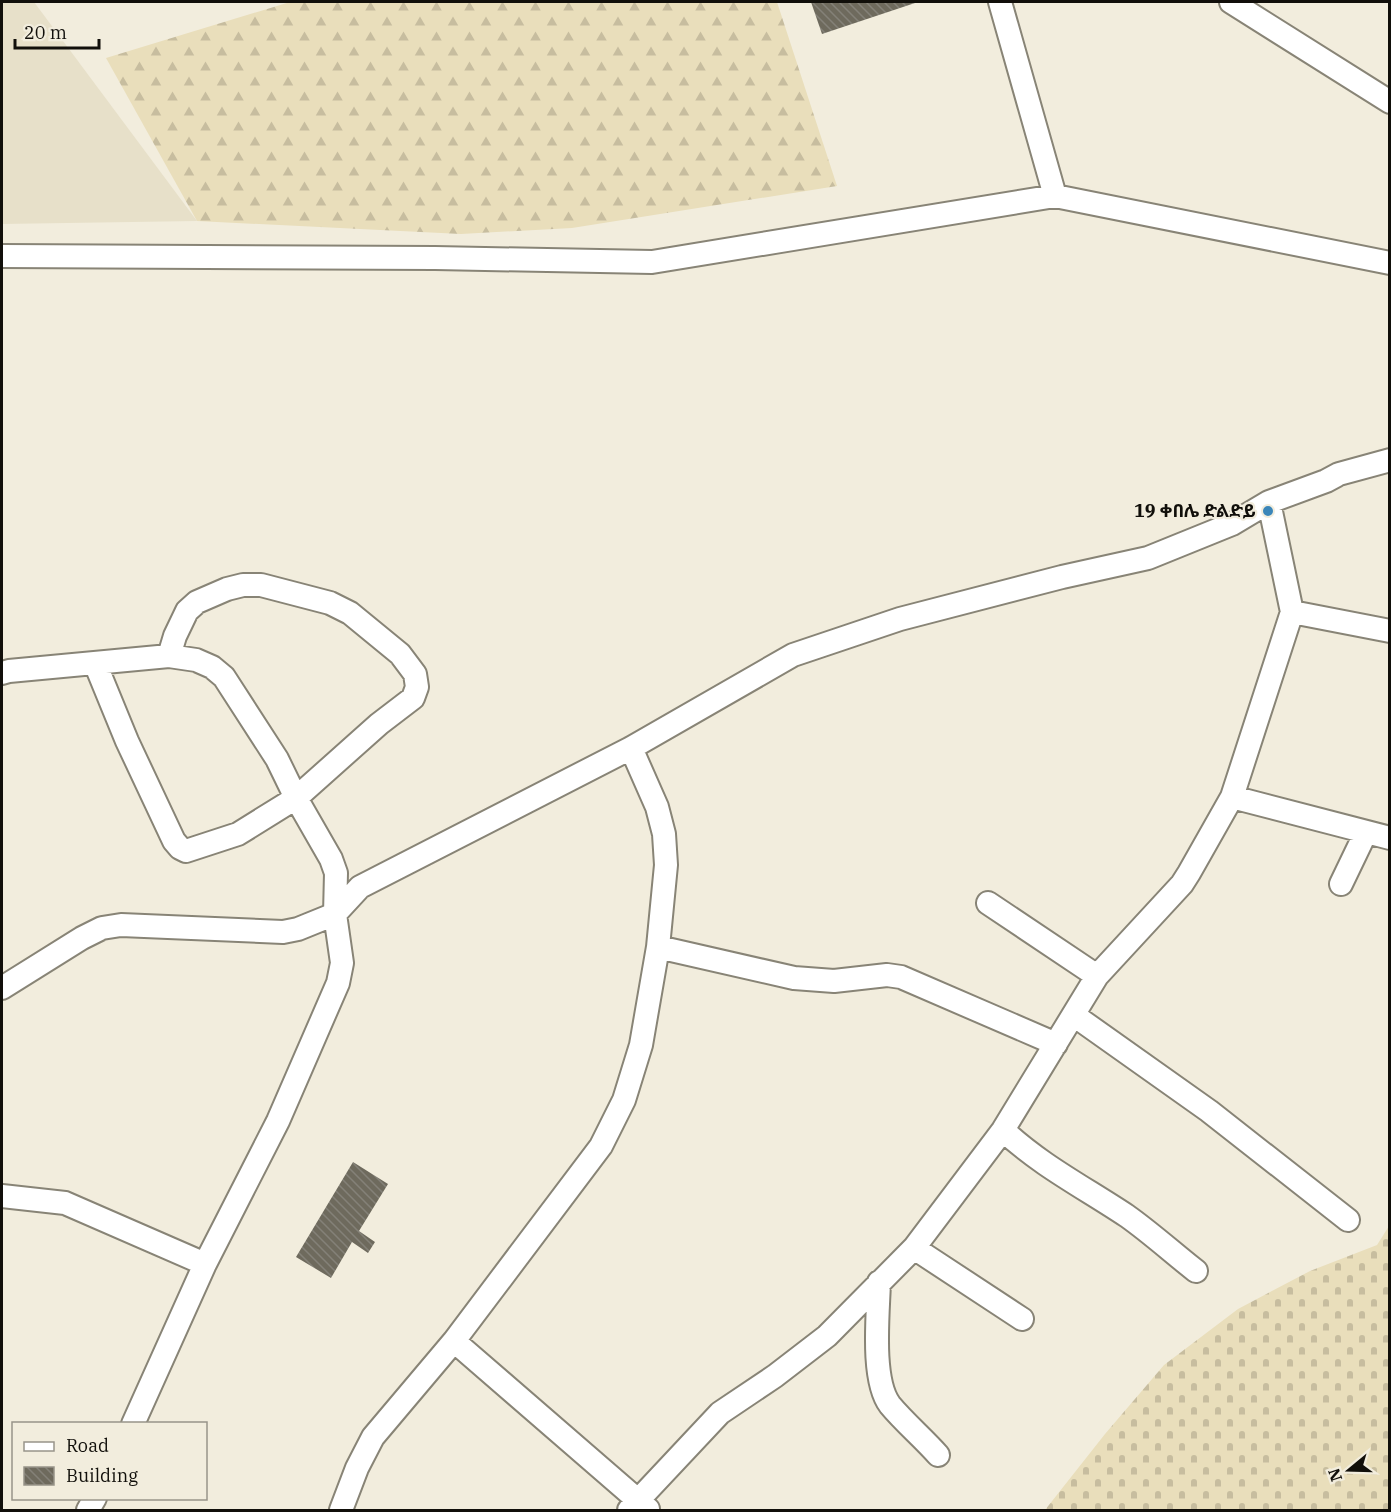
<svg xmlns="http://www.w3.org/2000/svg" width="1391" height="1512" viewBox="0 0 1391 1512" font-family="'IBM Plex Serif','Noto Sans Ethiopic',serif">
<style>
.built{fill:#e7e0c9}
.forest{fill:url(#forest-firs)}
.cemetery{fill:url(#cemetery-stones)}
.building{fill:url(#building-back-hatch)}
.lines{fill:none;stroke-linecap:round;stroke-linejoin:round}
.minor-casing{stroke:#888476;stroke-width:26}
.minor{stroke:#fff;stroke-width:22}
.poi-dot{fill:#3b86b9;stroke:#f2eddd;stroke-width:2}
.labels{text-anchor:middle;stroke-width:4.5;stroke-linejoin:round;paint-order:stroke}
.poi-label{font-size:18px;font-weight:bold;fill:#110f0a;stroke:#f2eddd;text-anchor:end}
</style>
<defs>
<pattern id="forest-firs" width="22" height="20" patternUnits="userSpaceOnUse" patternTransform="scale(1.5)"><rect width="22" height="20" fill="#e9debb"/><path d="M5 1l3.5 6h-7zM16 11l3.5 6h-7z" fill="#c7bd9f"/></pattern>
<pattern id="cemetery-stones" width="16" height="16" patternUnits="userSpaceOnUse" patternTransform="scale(1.5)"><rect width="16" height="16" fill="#e9debb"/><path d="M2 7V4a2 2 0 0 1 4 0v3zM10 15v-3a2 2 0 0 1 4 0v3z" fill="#c7bd9f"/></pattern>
<pattern id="building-back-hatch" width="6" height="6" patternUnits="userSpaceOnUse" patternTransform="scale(1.5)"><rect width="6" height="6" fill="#6e6a5d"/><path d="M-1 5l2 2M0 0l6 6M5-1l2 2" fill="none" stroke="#848178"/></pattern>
</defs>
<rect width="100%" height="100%" fill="#f2eddd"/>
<path class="built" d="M2 2H34L197 221 2 224Z"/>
<path class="forest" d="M290 2H777L837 186 572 228 461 234 197 221 106 58Z"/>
<path class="cemetery" d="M1389 1226V1510H1045L1105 1434 1164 1365 1238 1309 1310 1271 1377 1245Z"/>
<path class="building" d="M811 2H918L822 34Z
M353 1162 388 1184 359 1231 375 1242 368 1253 352 1242 331 1278 296 1257Z"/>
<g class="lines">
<defs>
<path id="minor" d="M1000 2 1055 196
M1231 2 1390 102
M2 256 435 258 652 262 1055 196 1390 263
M1292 612 1390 631
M95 663 127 741 174 841 180 848 186 851 238 834 296 798 379 724 413 698 417 687 415 674 400 654 350 613 330 603 261 585H243L227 589 197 602 187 611 175 636 169 656
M2 673 9 671 169 656 196 660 212 667 224 677 277 759 296 798 331 859 336 873 335 914 342 963 338 983 278 1121 205 1264 133 1424
M1232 797 1390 838
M1341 884 1366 832
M988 903 1097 976
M658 947 794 978 834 981 887 975 901 977 1056 1044
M2 988 82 938 102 928 121 925 283 932 298 929 335 914 360 887 631 748 793 655 900 619 1062 577 1148 558 1232 524 1269 502 1326 481 1339 474 1390 460
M1075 1016 1209 1111 1348 1220
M1003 1130C1040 1165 1085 1188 1127 1216 1151 1233 1173 1253 1196 1271
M2 1196 65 1203 205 1264
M914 1248 1022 1319
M879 1282C878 1314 871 1380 890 1405 904 1422 923 1438 938 1455
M454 1341 648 1509
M88 1510 95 1498
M341 1510 357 1468 373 1437 454 1341 601 1146 624 1100 641 1045 658 947 666 865 664 834 657 807 631 748
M629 1510 720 1413 775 1376 827 1336 914 1248 1003 1130 1097 976 1182 884 1189 873 1232 797 1292 612 1269 502"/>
</defs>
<use href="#minor" class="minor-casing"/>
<use href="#minor" class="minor"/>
</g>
<circle class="poi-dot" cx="1268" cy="511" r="6"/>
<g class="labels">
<g class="poi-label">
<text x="1256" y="517">19 ቀበሌ ድልድይ</text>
</g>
</g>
<rect width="1391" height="1512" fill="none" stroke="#110f0a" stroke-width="6"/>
<rect x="12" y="1422" width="195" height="78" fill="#f2eddd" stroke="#989489" stroke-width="1.5"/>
<rect x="24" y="1442" width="30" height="9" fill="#ffffff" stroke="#989489" stroke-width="1.5"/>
<text x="66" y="1452" font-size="18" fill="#110f0a">Road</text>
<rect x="24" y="1467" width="30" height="18" fill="url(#building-back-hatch)" stroke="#989489" stroke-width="1.5"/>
<text x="66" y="1482" font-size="18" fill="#110f0a">Building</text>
<g transform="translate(1349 1470) rotate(251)" stroke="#f2eddd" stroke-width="4.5" paint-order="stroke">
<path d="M0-4.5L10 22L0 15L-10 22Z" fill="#110f0a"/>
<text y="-9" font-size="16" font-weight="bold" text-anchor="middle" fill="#110f0a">N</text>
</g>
<path d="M15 39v9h84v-9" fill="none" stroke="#110f0a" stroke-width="3"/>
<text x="24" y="39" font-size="18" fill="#110f0a" stroke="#f2eddd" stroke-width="4.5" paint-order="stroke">20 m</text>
</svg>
